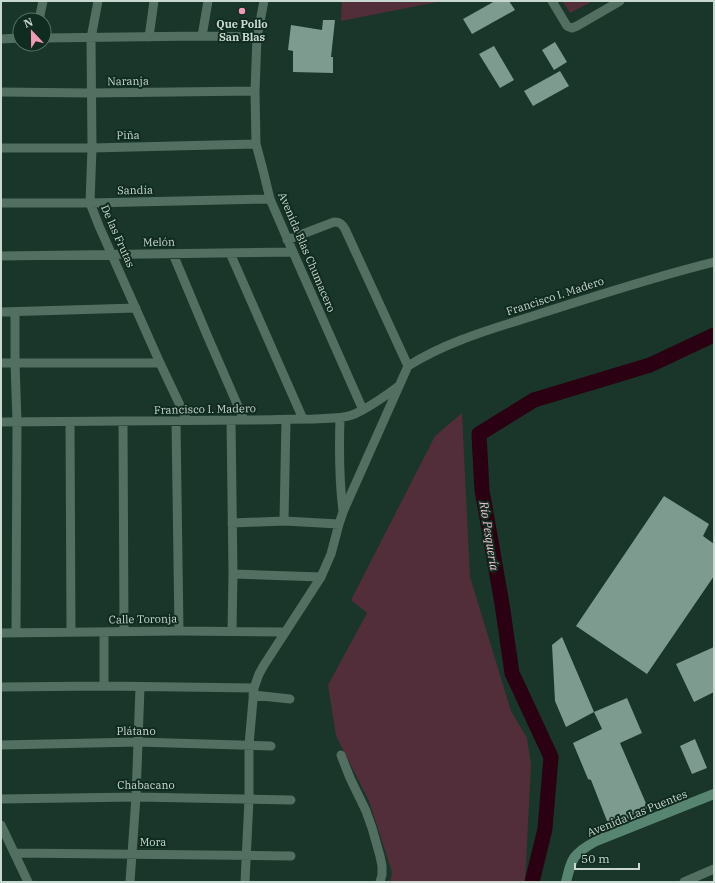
<svg xmlns="http://www.w3.org/2000/svg" width="715" height="883" viewBox="0 0 715 883" font-family="'IBM Plex Serif',serif">
<style>
.green{fill:#512e3a}
.lines{fill:none;stroke-linecap:round;stroke-linejoin:round}
.river{stroke:#2a0012;stroke-width:15}
.building{fill:#7d9b8e}
.street{stroke:#526f62;stroke-width:9}
.secondary{stroke:#588572;stroke-width:10}
.poi-dot{fill:#f09ab6;stroke:#102b20;stroke-width:1.5}
.labels{text-anchor:middle;stroke-width:4;stroke-linejoin:round;paint-order:stroke}
.poi-label{font-size:11px;font-weight:bold;fill:#c9d9d1;stroke:#102b20}
.street-label{font-size:11px;fill:#c9d9d1;stroke:#102b20}
.water-label{font-size:12px;font-style:italic;fill:#f5c1d1;stroke:#102b20}
</style>
<rect width="100%" height="100%" fill="#1a352a"/>
<path class="green" d="M342 1H442L341 21Z
M562 1H593L570 13Z
M462 413 470 577 511 711 527 738 531 765 525 882H390L392 872 369 801 336 736 328 685 367 613 351 600 435 436Z"/>
<g class="lines">
<path class="river" d="M532 882 545 829 551 757 512 673 502 604 482 490 479 434 534 400 650 365 714 335"/>
</g>
<path class="building" d="M495 1H509L515 10 472 34 463 19Z
M323 20H335L331 57H333V73L293 72V51L288 50 291 25 322 30Z
M555 42 567 62 554 70 542 50Z
M494 46 514 80 500 88 479 54Z
M560 71 569 86 533 106 524 91Z
M664 496 709 524 703 536 714 544V576L647 674 576 626Z
M562 637 594 712 566 727 555 701 552 645Z
M714 647V692L694 702 676 664Z
M627 698 642 733 620 743 648 808 634 814 635 816 609 826 591 780 588 779 573 743 602 729 594 712Z
M695 739 707 768 692 774 680 746Z"/>
<g class="lines">
<path class="street" d="M98 1 91 38 92 148 90 203 99 226 160 363 187 420
M264 1 257 37 255 91 256 144 263 170 270 199 293 252 363 410
M552 1 567 26 572 28 577 26 620 1
M39 20 43 1
M202 36 208 1
M149 37 154 1
M44 38 202 36 257 37
M1 39 20 38
M1 92 91 93 255 91
M1 148H92L256 144
M1 203H90L270 199
M287 240 334 222C340 222 342 224 345 229L408 366
M230 253 303 419
M173 254 207 335 244 420
M1 256 293 252
M1 312 136 308
M15 312V363L17 422 16 633
M1 363H160
M408 366C449 340 496 328 542 313 599 295 656 276 714 262
M340 418C339 449 339 480 343 511
M231 420 233 574 232 631
M176 421 179 631
M1 422C82 422 163 421 243 420 267 420 290 419 313 419 326 418 340 419 352 415 368 409 385 396 399 386
M70 422 71 632
M123 422 124 631
M284 521 286 420
M232 523 284 521 339 524
M233 574 321 577
M104 632V686
M1 633 179 631 285 632
M1 687 104 686 254 688
M253 695 290 699
M1 745 138 742 271 746
M341 755 350 778 366 811 372 828 380 856 382 866V875L380 882
M1 799 136 797 291 800
M1 825 28 882
M14 853 291 856
M130 882 136 797 140 687
M245 882 249 799V745L254 688 259 674 264 665 321 577 331 554 339 524 343 512 404 375 408 366
M684 882 714 869"/>
<path class="secondary" d="M566 882C572 857 573 854 596 841L714 794"/>
</g>
<circle class="poi-dot" cx="242" cy="11" r="4"/>
<g class="labels">
<g class="poi-label">
<text x="242" y="28">Que Pollo<tspan x="242" dy="13">San Blas</tspan></text>
</g>
<g class="street-label">
<text transform="translate(128 81) rotate(-1)" y="4">Naranja</text>
<text transform="translate(128 135) rotate(-1)" y="4">Piña</text>
<text transform="translate(135 190) rotate(-1)" y="4">Sandía</text>
<text transform="translate(118 236) rotate(66)" y="4">De las Frutas</text>
<text transform="translate(159 242) rotate(-1)" y="4">Melón</text>
<text transform="translate(307 252) rotate(67)" y="4">Avenida Blas Chumacero</text>
<text transform="translate(555 296) rotate(-18)" y="4">Francisco I. Madero</text>
<text transform="translate(205 409) rotate(-1)" y="4">Francisco I. Madero</text>
<text transform="translate(143 619) rotate(-1)" y="4">Calle Toronja</text>
<text x="136" y="735">Plátano</text>
<text x="146" y="789">Chabacano</text>
<text transform="translate(637 813) rotate(-22)" y="4">Avenida Las Puentes</text>
<text x="153" y="846">Mora</text>
</g>
<g class="water-label">
<text transform="translate(489 536) rotate(81)" y="4">Río Pesquería</text>
</g>
</g>
<rect width="715" height="883" fill="none" stroke="#c9d9d1" stroke-width="4"/>
<g transform="translate(32 32) rotate(338)"><circle r="19" fill="#102b20" stroke="#5a7167"/>
<path d="M0-3L7 15L0 10L-7 15Z" fill="#f09ab6"/>
<text y="-6" font-size="11" font-weight="bold" text-anchor="middle" fill="#c9d9d1">N</text>
</g>
<path d="M575 863v6h64v-6" fill="none" stroke="#c9d9d1" stroke-width="2"/>
<text x="581" y="863" font-size="12" fill="#c9d9d1" stroke="#102b20" stroke-width="3" paint-order="stroke">50 m</text>
</svg>
